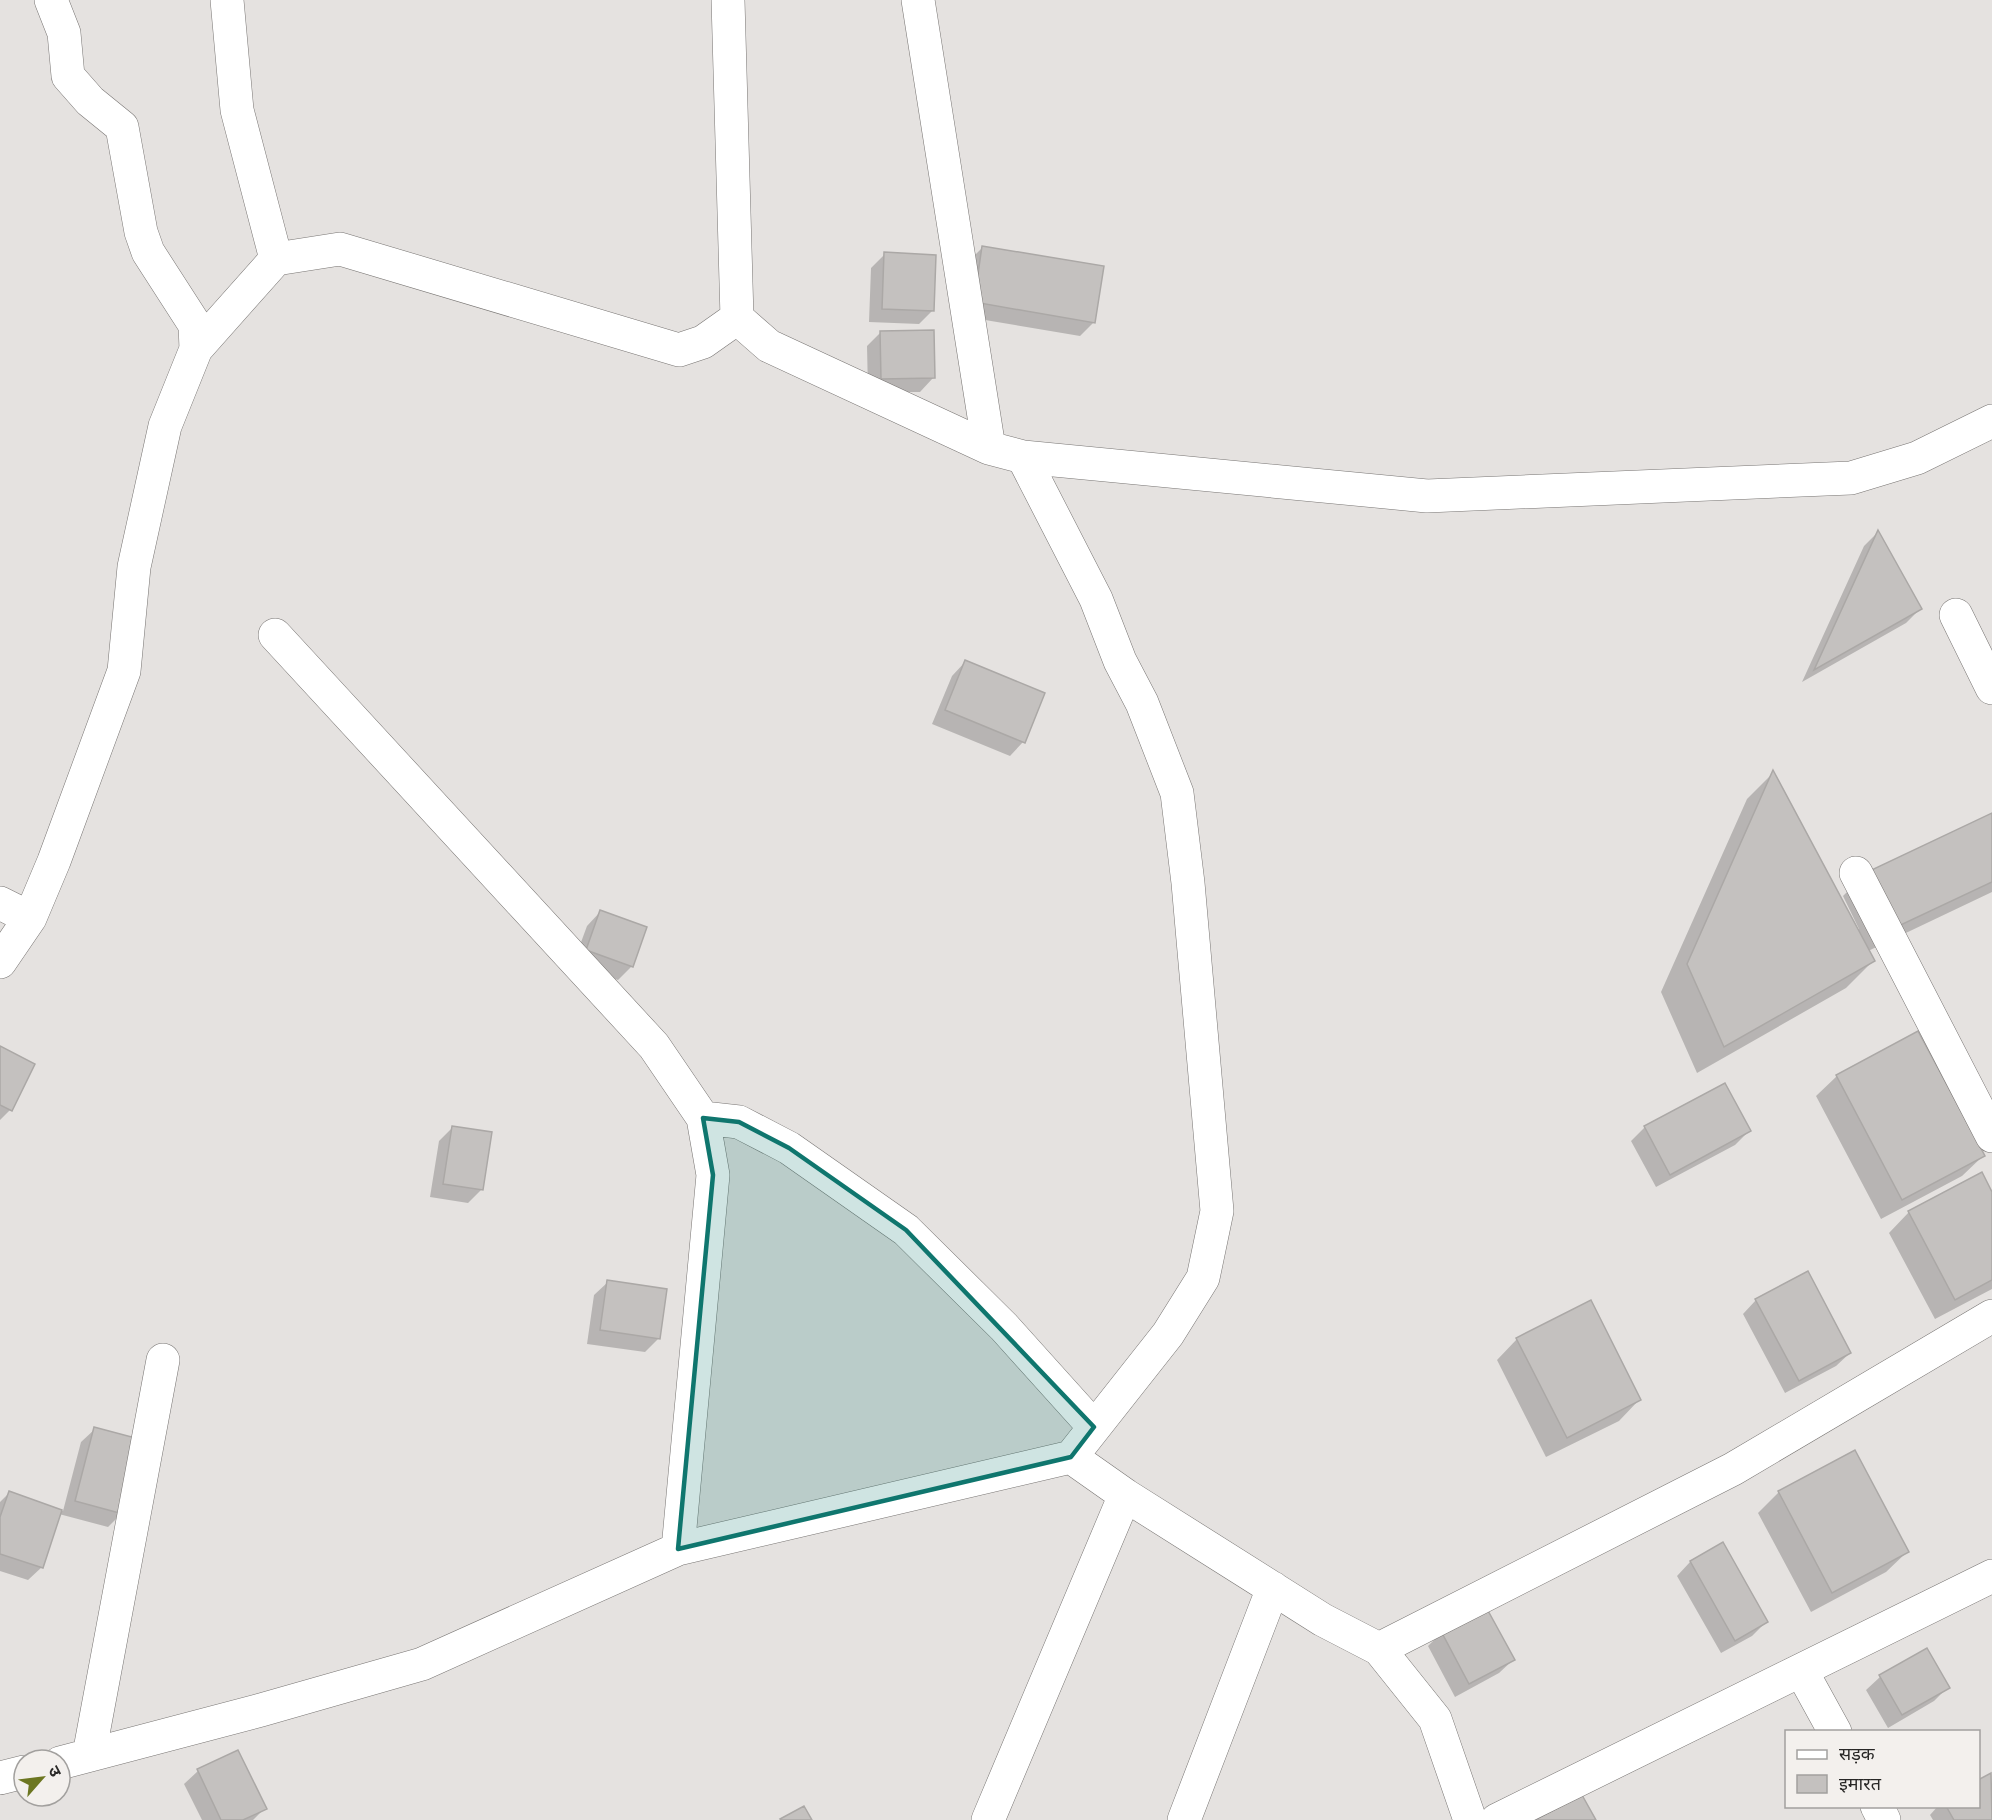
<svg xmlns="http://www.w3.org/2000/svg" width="1992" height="1820" viewBox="0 0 1992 1820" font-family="Signika,'Noto Sans Devanagari',sans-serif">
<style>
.shadow{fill:#0003}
.building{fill:#c4c1bf;stroke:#aba8a6;stroke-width:1.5}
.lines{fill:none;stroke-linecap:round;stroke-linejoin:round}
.minor-casing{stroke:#787573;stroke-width:34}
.minor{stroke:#fff;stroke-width:33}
.marked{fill:#0f766e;fill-opacity:0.2;stroke:#0f766e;stroke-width:4.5;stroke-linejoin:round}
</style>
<rect width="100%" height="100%" fill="#e5e2e0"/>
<path class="shadow" d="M982 248 1094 322 1080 336 961 316 969 261Z
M885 254 933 310 919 324 869 322 871 268Z
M881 332 933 378 920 392H868L867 346Z
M1877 533 1920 609 1906 623 1802 682 1864 546Z
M965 662 1023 742 1010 756 932 724 952 676Z
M1773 773 1857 930 1859 929 1843 896 1864 875 1992 815V892L1868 951 1873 961 1846 988 1697 1073 1661 992 1747 799Z
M600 912 645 928 631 967 618 980 573 964 587 926Z
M0 1048 10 1110 0 1120Z
M1837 1076 1983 1156 1962 1176 1881 1219 1816 1096Z
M1645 1127 1749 1131 1735 1145 1656 1187 1631 1141Z
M452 1128 482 1189 468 1203 430 1197 439 1141Z
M1992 1195V1289L1935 1319 1889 1233 1909 1212Z
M608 1282 658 1339 645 1352 587 1344 594 1295Z
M1756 1300 1850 1353 1836 1366 1785 1393 1743 1314Z
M1517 1339 1639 1400 1619 1421 1546 1457 1497 1360Z
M95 1429 122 1513 108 1527 59 1514 42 1567 28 1580 0 1571V1502L9 1493 63 1511 81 1442Z
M1854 1452 1907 1552 1886 1572 1811 1612 1758 1513 1779 1492Z
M1722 1544 1766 1622 1752 1636 1721 1653 1677 1576 1690 1562Z
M1442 1632 1513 1660 1499 1673 1455 1697 1428 1646Z
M1926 1650 1948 1687 1934 1701 1888 1728 1866 1690 1880 1677Z
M198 1771 265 1808 253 1820H202L184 1784Z
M1990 1775 1992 1820H1933L1930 1815 1938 1806H1978Z"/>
<path class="building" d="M982 246 1104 266 1095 323 974 302Z
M884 252 936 255 934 311 882 309Z
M934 330 935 378 881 379 880 331Z
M1878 530 1922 609 1814 670Z
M965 660 1045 693 1025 743 945 710Z
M1773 770 1875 961 1724 1047 1687 964Z
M1992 813V882L1890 930 1863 874Z
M600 910 647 927 633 967 586 950Z
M1918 1031 1985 1156 1902 1200 1836 1075Z
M0 1046 35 1064 12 1111 0 1105Z
M1725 1083 1751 1131 1670 1175 1644 1126Z
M452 1126 492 1132 483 1190 443 1184Z
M1982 1172 1992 1192V1280L1955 1300 1908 1211Z
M1808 1271 1851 1353 1799 1381 1755 1299Z
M607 1280 667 1289 660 1339 600 1330Z
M1591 1300 1641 1400 1567 1438 1516 1338Z
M94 1427 143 1440 123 1514 75 1501Z
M1855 1450 1909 1552 1832 1593 1778 1491Z
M9 1491 62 1510 43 1568 0 1554V1517Z
M1723 1542 1768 1622 1735 1641 1690 1561Z
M1486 1607 1515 1660 1469 1684 1441 1631Z
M1927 1648 1950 1688 1902 1715 1879 1675Z
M238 1750 267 1809 243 1820H221L197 1769Z
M1991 1773 1992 1820H1954L1946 1806H1978V1780Z
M1582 1795 1596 1820H1535Z
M804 1806 812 1820H781L780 1819Z"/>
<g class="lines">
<defs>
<path id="minor" d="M728 0 737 318 769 346 989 448 1023 457 1427 496 1851 478 1917 458 1992 421
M918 0 989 448
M276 259 340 249 679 350 703 342 737 318
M196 349 276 259 237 110 227 0
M1023 457 1096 599 1120 661 1142 703 1177 793 1188 883 1217 1211 1203 1278 1168 1334 1071 1457
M1956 615 1992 688
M275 635 654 1046 703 1118 713 1175 678 1549
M1856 873 1992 1136
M0 903 30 918
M0 962 30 918 54 861 124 671 134 567 165 426 196 349 195 325 148 252 141 232 122 127 90 101 68 76 64 33 51 0
M703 1118 739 1122 789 1148 906 1230 1004 1327 1094 1427
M1379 1649 1733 1469 1992 1316
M1802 1672 1835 1732
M89 1755 163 1360
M60 1763 261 1710 422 1664 678 1549 1071 1457 1125 1495 1323 1620 1379 1649 1435 1719 1470 1820
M0 1778 24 1772
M1877 1806 1884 1820
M988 1820 1125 1495
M1184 1820 1273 1588
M1497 1820 1992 1576"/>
</defs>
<use href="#minor" class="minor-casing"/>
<use href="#minor" class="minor"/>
</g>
<path class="marked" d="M703 1118 739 1122 789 1148 906 1230 1094 1427 1071 1457 678 1549 713 1175Z"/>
<rect x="1785" y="1730" width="195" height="78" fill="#f3f0ed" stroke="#a2a09e" stroke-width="1.5"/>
<rect x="1797" y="1750" width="30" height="9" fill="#ffffff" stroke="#a2a09e" stroke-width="1.5"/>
<text x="1839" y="1760" font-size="18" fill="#292827">सड़क</text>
<rect x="1797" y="1775" width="30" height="18" fill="#c4c1bf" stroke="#a2a09e" stroke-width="1.5"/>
<text x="1839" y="1790" font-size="18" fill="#292827">इमारत</text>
<g transform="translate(42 1778) rotate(62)"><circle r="28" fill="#f3f0ed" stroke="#a2a09e" stroke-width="1.5"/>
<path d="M0-4.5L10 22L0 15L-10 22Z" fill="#6c7621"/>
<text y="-9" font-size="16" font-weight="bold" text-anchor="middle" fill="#292827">उ</text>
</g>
</svg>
